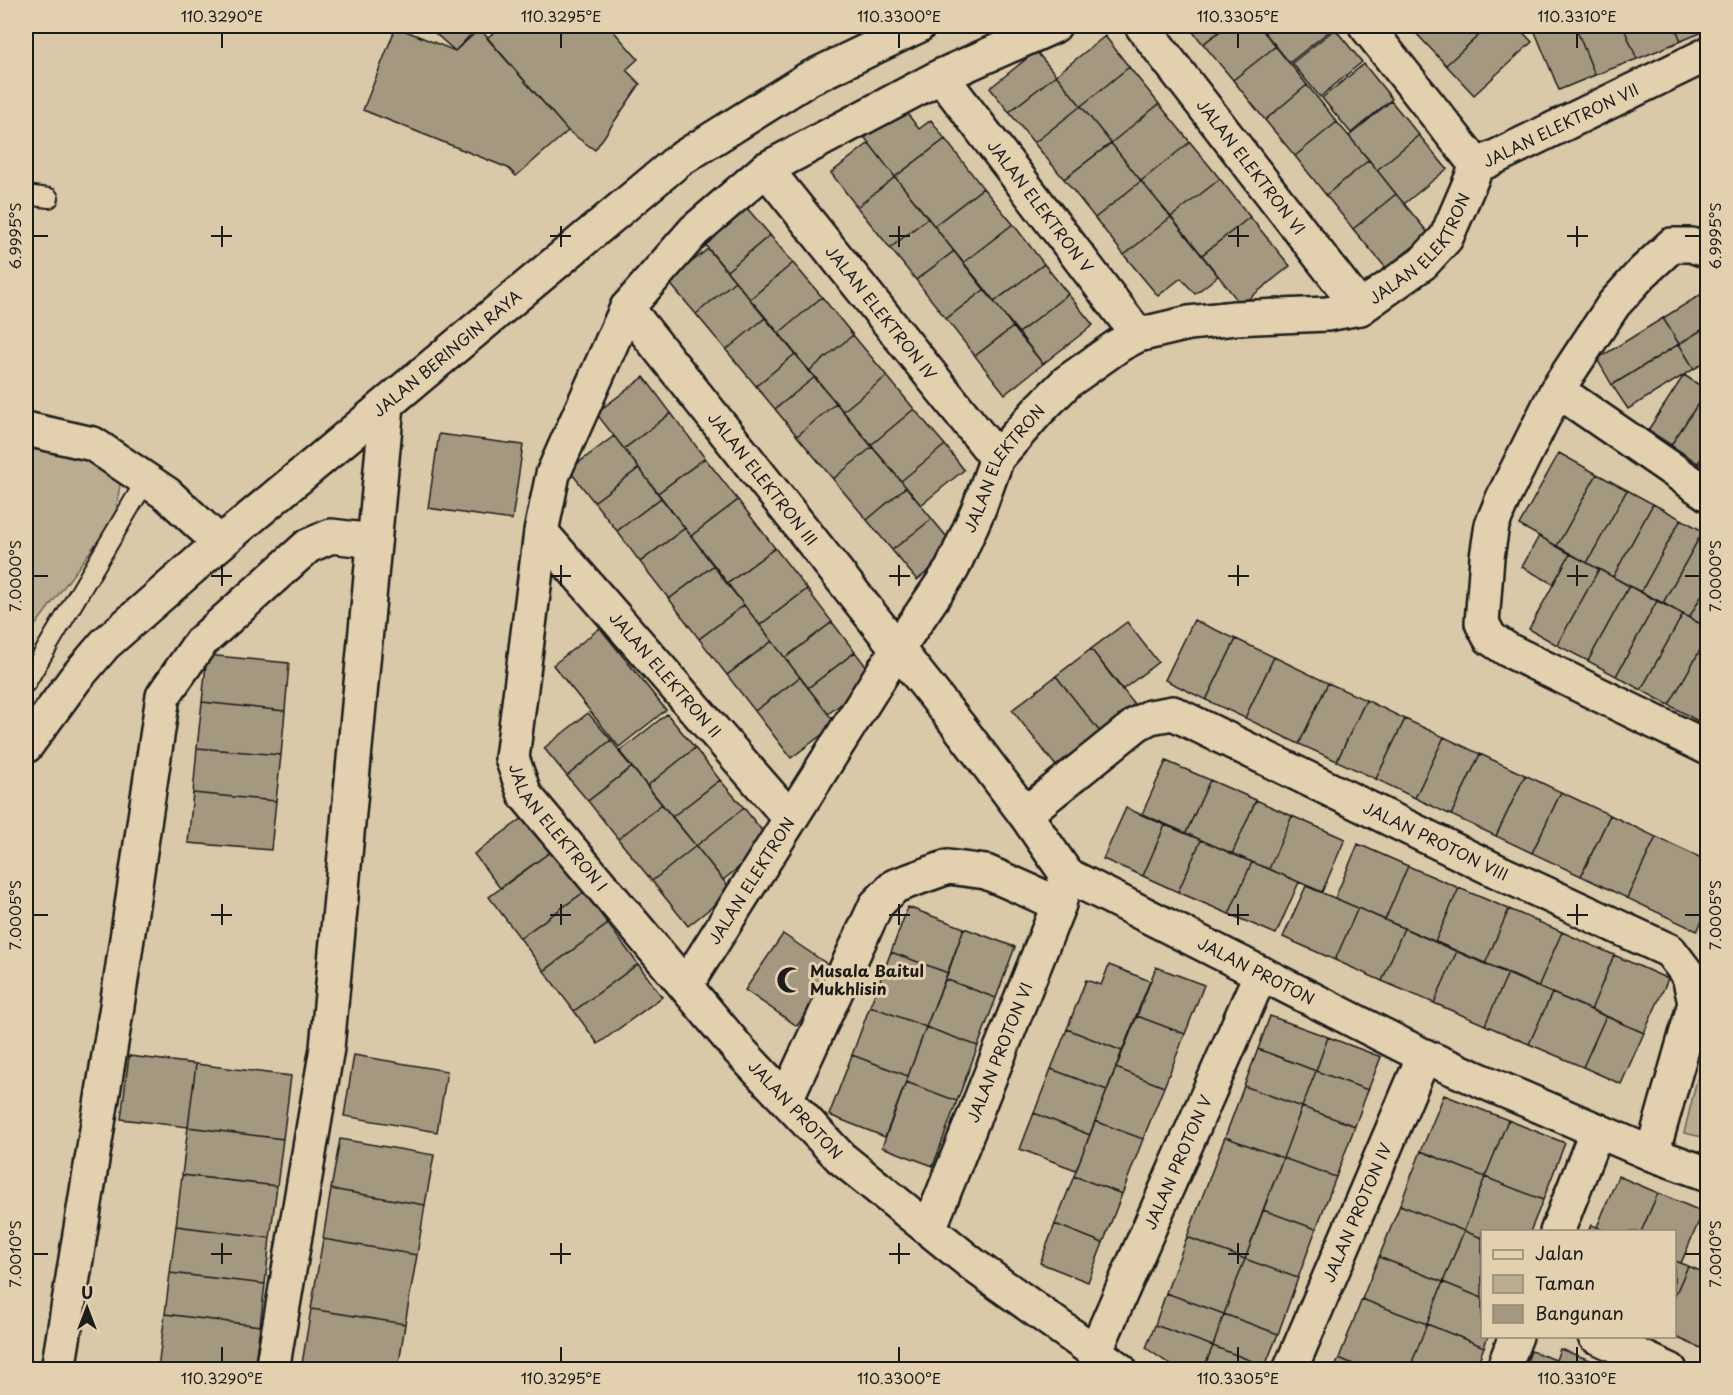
<svg xmlns="http://www.w3.org/2000/svg" width="1733" height="1395" viewBox="0 0 1733 1395" font-family="'Playpen Sans',sans-serif">
<style>
.green{fill:#baac91;stroke:#6b6456;stroke-width:1.5}
.building{fill:#a59881;stroke:#1c1c1c;stroke-width:1.5}
.lines{fill:none;stroke-linecap:round;stroke-linejoin:round}
.lane-casing{stroke:#1c1c1c;stroke-width:22}
.street-casing{stroke:#1c1c1c;stroke-width:38}
.secondary-casing{stroke:#1c1c1c;stroke-width:38}
.lane{stroke:#e2d0ae;stroke-width:18}
.street{stroke:#e2d0ae;stroke-width:33}
.secondary{stroke:#e2d0ae;stroke-width:33}
.ticks{fill:none;stroke:#1c1c1c;stroke-width:2}
.labels{text-anchor:middle;stroke-width:6;stroke-linejoin:round;paint-order:stroke}
.street-label{font-size:16px;fill:#1c1c1c;stroke:#e2d0ae}
.poi-label{font-size:16px;font-weight:bold;fill:#1c1c1c;stroke:#e2d0ae;text-anchor:start}
.neatline{fill:none;stroke:#1c1c1c;stroke-width:2}
.ticks-label{font-size:15px;text-anchor:middle;fill:#1c1c1c}
</style>
<rect width="100%" height="100%" fill="#dac9a8"/>
<filter id="ink" filterUnits="userSpaceOnUse"><feTurbulence type="fractalNoise" baseFrequency=".0167" numOctaves="2"/><feDisplacementMap in="SourceGraphic" scale="12" xChannelSelector="R" yChannelSelector="G"/><feConvolveMatrix kernelMatrix="1 2 1 2 8 2 1 2 1" color-interpolation-filters="sRGB"/></filter>
<g filter="url(#ink)">
<path class="green" d="M26 442 106 460 120 484 115 518 26 638Z
M1707 1038H1708L1707 1138 1684 1133Z"/>
<path class="building" d="M427 26H479L455 51Z
M502 26H609L638 59 626 70 640 84 595 150 568 131 487 38Z
M1188 26H1227L1203 44Z
M1227 26H1259L1276 46 1233 80 1203 44Z
M1259 26H1329L1332 29 1289 63Z
M1409 26H1422L1415 32Z
M1422 26H1489L1446 65 1415 32Z
M1489 26H1517L1532 42 1474 95 1446 65Z
M1550 26H1575L1595 75 1559 90 1535 32Z
M1575 26H1623L1637 59 1595 75Z
M1623 26H1675L1681 41 1637 59Z
M1675 26H1708V30L1681 41Z
M396 27 455 51 480 29 568 131 516 176 508 168 363 110Z
M1335 29 1362 62 1320 97 1292 63Z
M1105 36 1129 67 1081 106 1056 75Z
M1276 46 1307 85 1265 120 1233 80Z
M1036 51 1056 75 1009 112 990 88Z
M1364 64 1392 99 1351 133 1322 98Z
M1129 67 1159 104 1111 143 1081 106Z
M1056 75 1081 106 1034 143 1009 112Z
M1307 85 1337 122 1295 156 1265 120Z
M1391 101 1419 135 1377 170 1349 136Z
M1159 104 1190 142 1141 181 1111 143Z
M1081 106 1111 143 1064 179 1034 143Z
M903 108 919 129 931 120 945 139 895 177 865 138Z
M1337 122 1369 160 1326 195 1295 156Z
M1419 135 1447 169 1404 204 1377 170Z
M945 139 983 188 934 226 895 177Z
M1190 142 1220 179 1171 217 1141 181Z
M869 143 895 177 857 207 831 173Z
M1111 143 1141 181 1095 218 1064 179Z
M1369 160 1396 194 1353 229 1326 195Z
M895 177 928 218 890 248 857 207Z
M1220 179 1250 217 1202 255 1171 217Z
M1141 181 1171 217 1124 255 1095 218Z
M983 188 1013 224 963 263 934 226Z
M1396 194 1429 234 1386 268 1353 229Z
M746 207 770 235 727 271 703 242Z
M1171 217 1218 276 1195 294 1181 278 1158 296 1124 255Z
M1250 217 1290 266 1241 305 1202 255Z
M928 218 954 251 916 280 890 248Z
M1013 224 1044 264 994 302 963 263Z
M770 235 793 263 750 299 727 271Z
M708 249 735 281 696 314 668 281Z
M954 251 985 289 946 319 916 280Z
M793 263 822 297 779 333 750 299Z
M1044 264 1068 294 1019 333 994 302Z
M735 281 765 318 726 350 696 314Z
M985 289 1013 327 975 356 946 319Z
M1708 290V326L1679 344 1663 318Z
M1068 294 1093 325 1043 364 1019 333Z
M822 297 853 335 809 371 779 333Z
M765 318 795 354 756 386 726 350Z
M1663 318 1679 344 1612 385 1597 359Z
M1708 326V360L1694 369 1679 344Z
M1013 327 1043 364 1005 394 975 356Z
M853 335 887 376 843 411 809 371Z
M1679 344 1694 369 1628 409 1612 385Z
M795 354 815 377 775 409 756 386Z
M1684 375 1707 390 1671 445 1648 430Z
M887 376 914 409 871 445 843 411Z
M644 377 671 413 624 449 596 413Z
M815 377 836 403 797 436 775 409Z
M1707 390 1708 449 1698 463 1671 445Z
M836 403 872 447 833 479 797 436Z
M914 409 945 445 901 481 871 445Z
M671 413 705 458 658 493 624 449Z
M439 434 523 445 512 520 428 508Z
M614 436 639 468 594 502 569 470Z
M945 445 964 470 921 505 901 481Z
M872 447 906 487 867 520 833 479Z
M1708 449V469L1698 463Z
M1559 453 1597 474 1557 546 1519 525Z
M705 458 738 500 691 536 658 493Z
M639 468 661 498 617 531 594 502Z
M1597 474 1627 490 1587 563 1557 546Z
M906 487 932 519 892 550 867 520Z
M1627 490 1653 504 1613 577 1587 563Z
M661 498 685 528 640 562 617 531Z
M738 500 775 548 727 584 691 536Z
M1653 504 1681 519 1641 592 1613 577Z
M932 519 956 548 917 580 892 550Z
M1681 519 1703 531 1663 603 1641 592Z
M685 528 714 565 669 599 640 562Z
M1703 531 1708 533V584L1689 618 1663 603Z
M1539 536 1570 554 1553 584 1522 567Z
M775 548 807 589 760 625 727 584Z
M1570 554 1599 569 1557 645 1529 629Z
M714 565 744 605 699 639 669 599Z
M1599 569 1629 586 1588 661 1557 645Z
M1708 584V628L1689 618Z
M1629 586 1657 601 1616 676 1588 661Z
M807 589 832 622 785 658 760 625Z
M1657 601 1683 614 1641 690 1616 676Z
M744 605 772 641 727 675 699 639Z
M1683 614 1708 628V636L1669 705 1641 690Z
M1194 620 1236 639 1206 700 1165 680Z
M832 622 855 652 808 688 785 658Z
M1127 622 1158 662 1122 690 1091 649Z
M600 628 666 710 619 747 553 665Z
M1708 636V703L1698 721 1669 705Z
M1236 639 1274 657 1245 718 1206 700Z
M772 641 800 677 755 711 727 675Z
M1091 649 1135 705 1100 732 1056 676Z
M855 652 875 678 828 714 808 688Z
M207 655 289 663 285 711 202 702Z
M1274 657 1328 683 1299 744 1245 718Z
M1056 676 1100 732 1056 766 1012 710Z
M800 677 836 724 791 758 755 711Z
M1328 683 1366 700 1337 761 1299 744Z
M1366 700 1405 719 1376 779 1337 761Z
M202 702 285 711 281 755 197 748Z
M1708 703V726L1698 721Z
M588 713 611 740 567 776 544 748Z
M667 714 695 748 647 786 619 752Z
M1405 719 1444 737 1415 798 1376 779Z
M1444 737 1480 754 1451 815 1415 798Z
M611 740 632 767 588 801 567 776Z
M197 748 281 755 276 801 193 793Z
M695 748 720 780 672 817 647 786Z
M1480 754 1525 775 1496 836 1451 815Z
M1166 761 1210 780 1186 833 1142 814Z
M632 767 662 804 618 839 588 801Z
M1525 775 1561 792 1532 853 1496 836Z
M720 780 744 808 696 846 672 817Z
M1210 780 1256 800 1232 854 1186 833Z
M1561 792 1610 815 1581 876 1532 853Z
M193 793 276 801 271 850 188 843Z
M1256 800 1292 816 1269 869 1232 854Z
M662 804 696 846 652 881 618 839Z
M744 808 771 842 723 880 696 846Z
M1126 808 1165 825 1143 876 1103 859Z
M527 815 553 850 500 888 474 854Z
M1610 815 1656 837 1627 898 1581 876Z
M1292 816 1345 839 1322 892 1269 869Z
M1165 825 1201 840 1178 892 1143 876Z
M1656 837 1708 861V909L1697 931 1627 898Z
M1201 840 1252 862 1229 914 1178 892Z
M1358 844 1408 866 1385 920 1335 898Z
M696 846 732 891 688 926 652 881Z
M553 850 584 892 520 938 489 897Z
M1252 862 1299 882 1276 934 1229 914Z
M1408 866 1459 888 1435 942 1385 920Z
M1306 886 1358 908 1335 960 1283 937Z
M1459 888 1509 909 1485 964 1435 942Z
M584 892 608 924 544 971 520 938Z
M908 907 964 928 948 973 891 952Z
M1358 908 1404 928 1382 981 1335 960Z
M1509 909 1562 932 1538 987 1485 964Z
M608 924 638 964 574 1011 544 971Z
M964 928 1015 947 996 998 945 979Z
M1404 928 1457 951 1434 1003 1382 981Z
M1562 932 1614 955 1591 1010 1538 987Z
M783 934 836 970 797 1026 745 990Z
M1457 951 1508 973 1485 1025 1434 1003Z
M891 952 948 973 926 1027 870 1006Z
M1614 955 1668 979 1644 1033 1591 1010Z
M638 964 662 997 598 1044 574 1011Z
M1109 965 1150 981 1122 1051 1067 1029 1086 980 1101 985Z
M1156 967 1204 985 1185 1034 1137 1016Z
M1508 973 1552 993 1529 1044 1485 1025Z
M945 979 996 998 978 1046 926 1027Z
M1552 993 1606 1016 1583 1067 1529 1044Z
M870 1006 926 1027 908 1076 852 1055Z
M1137 1016 1185 1034 1164 1087 1116 1068Z
M1270 1016 1328 1037 1316 1071 1258 1049Z
M1606 1016 1644 1033 1621 1084 1583 1067Z
M926 1027 978 1046 957 1101 906 1082Z
M1067 1029 1122 1051 1107 1090 1051 1069Z
M1328 1037 1381 1057 1368 1090 1316 1071Z
M1258 1049 1316 1071 1302 1107 1244 1086Z
M354 1055 447 1071 437 1132 344 1116Z
M852 1055 908 1076 885 1137 829 1115Z
M129 1056 196 1064 188 1127 121 1119Z
M196 1064 291 1076 283 1139 188 1127Z
M1116 1068 1164 1087 1143 1139 1095 1121Z
M1051 1069 1107 1090 1090 1135 1034 1113Z
M1316 1071 1368 1090 1355 1126 1302 1107Z
M906 1082 957 1101 933 1166 882 1147Z
M1244 1086 1302 1107 1283 1158 1225 1137Z
M1444 1095 1508 1120 1485 1177 1421 1151Z
M1302 1107 1355 1126 1336 1177 1283 1158Z
M1034 1113 1090 1135 1076 1170 1020 1149Z
M1508 1120 1565 1143 1543 1200 1485 1177Z
M1095 1121 1143 1139 1122 1194 1074 1176Z
M188 1127 283 1139 277 1186 182 1175Z
M1225 1137 1283 1158 1245 1259 1187 1237Z
M340 1139 434 1155 425 1205 331 1189Z
M1421 1151 1485 1177 1464 1231 1400 1205Z
M1283 1158 1336 1177 1316 1229 1263 1210Z
M182 1175 277 1186 270 1238 176 1226Z
M1074 1176 1122 1194 1103 1243 1055 1224Z
M1618 1176 1658 1193 1641 1232H1606L1597 1227Z
M1485 1177 1543 1200 1530 1232H1482V1238L1464 1231Z
M331 1189 425 1205 417 1255 323 1239Z
M1658 1193 1703 1212 1681 1263 1674 1261V1232H1641Z
M1400 1205 1464 1231 1443 1282 1379 1257Z
M1263 1210 1316 1229 1298 1278 1245 1259Z
M1055 1224 1103 1243 1088 1282 1040 1263Z
M1591 1225 1597 1227 1606 1232H1588Z
M176 1226 270 1238 265 1284 170 1273Z
M1464 1231 1482 1238V1298L1443 1282Z
M1187 1237 1245 1259 1224 1314 1166 1293Z
M323 1239 417 1255 405 1324 311 1309Z
M1379 1257 1443 1282 1427 1324 1362 1299Z
M1245 1259 1298 1278 1278 1334 1224 1314Z
M1674 1261 1688 1266 1674 1298Z
M1688 1266 1708 1274V1351L1673 1336H1674V1298Z
M170 1273 265 1284 260 1326 165 1314Z
M1443 1282 1482 1298V1336H1488L1484 1347 1427 1324Z
M1166 1293 1224 1314 1213 1346 1155 1325Z
M1362 1299 1427 1324 1409 1370H1367L1339 1358Z
M311 1309 405 1324 398 1370H301Z
M165 1314 260 1326 254 1370 158 1368Z
M1224 1314 1278 1334 1265 1366 1213 1346Z
M1427 1324 1484 1347 1475 1370H1409Z
M1155 1325 1213 1346 1203 1370H1178L1146 1348Z
M1213 1346 1265 1366 1264 1370H1203Z
M1560 1349 1598 1363 1596 1370H1524L1531 1351 1556 1360Z
M1339 1358 1367 1370H1334Z
M1598 1363 1615 1370H1596Z"/>
<g class="lines">
<defs>
<path id="lane" d="M26 195 49 198
M26 683 146 480"/>
<g id="street">
<path id="s1" d="M1054 26 941 76 766 169 694 231 627 308 553 474 541 532 512 758 525 795 739 1050 841 1158 976 1267 1120 1370"/>
<path id="s2" d="M1142 26 1360 308"/>
<path d="M1366 26 1477 166"/>
<path id="s3" d="M941 76 1138 335"/>
<path id="s4" d="M1477 166 1708 54"/>
<path id="s5" d="M766 169 997 458"/>
<path d="M1708 251 1691 245H1672L1642 273 1614 304 1557 390 1503 498 1492 525 1487 557 1482 623 1490 638 1508 650 1708 748"/>
<path id="s6" d="M627 308 958 725 1025 814 1067 875 1424 1056 1652 1154 1708 1174"/>
<path d="M1557 390 1708 494"/>
<path d="M26 429 93 444 167 494 220 543"/>
<path id="s7" d="M541 532 790 818"/>
<path id="s8" d="M1025 814 1137 724 1150 717 1173 713 1499 872 1670 951 1689 976 1695 1003 1652 1154"/>
<path id="s9" d="M686 985 898 648 952 569 979 508 997 458 1038 411 1067 382 1119 345 1138 335 1189 323 1235 318 1327 314 1360 308 1423 263 1446 238 1477 166"/>
<path d="M786 1099 876 905 895 886 948 867 986 872 1059 904"/>
<path id="s10" d="M929 1229 1059 904 1064 884"/>
<path d="M1557 1232 1597 1130"/>
<path d="M1595 1336 1670 1370"/>
<path id="s11" d="M1095 1352 1261 973"/>
<path d="M58 1370 117 1006 163 696 200 643 308 546 331 536 374 541"/>
<path d="M272 1370 327 1048 387 405"/>
<path id="s12" d="M1290 1370 1424 1056"/>
<path d="M1503 1370 1516 1336"/>
</g>
<g id="secondary">
<path id="s13" d="M26 746 75 679 105 644 220 543 679 160 808 79 918 26"/>
</g>
</defs>
<use href="#lane" class="lane-casing"/>
<use href="#street" class="street-casing"/>
<use href="#secondary" class="secondary-casing"/>
<use href="#lane" class="lane"/>
<use href="#street" class="street"/>
<use href="#secondary" class="secondary"/>
</g>
</g>
<path class="ticks" d="M222 33V48M561 33V48M899 33V48M1238 33V48M1577 33V48M222 226V247M561 226V247M899 226V247M1238 226V247M1577 226V247M33 236H48M211 236H232M550 236H571M889 236H910M1228 236H1249M1567 236H1588M1685 236H1700M222 565V586M561 565V586M899 565V586M1238 565V586M1577 565V586M33 576H48M211 576H232M550 576H571M889 576H910M1228 576H1249M1567 576H1588M1685 576H1700M222 904V925M561 904V925M899 904V925M1238 904V925M1577 904V925M33 915H48M211 915H232M550 915H571M889 915H910M1228 915H1249M1567 915H1588M1685 915H1700M222 1243V1264M561 1243V1264M899 1243V1264M1238 1243V1264M33 1254H48M211 1254H232M550 1254H571M889 1254H910M1228 1254H1249M1685 1254H1700M222 1347V1362M561 1347V1362M899 1347V1362M1238 1347V1362M1577 1347V1362"/>
<defs>
<symbol id="mosque-bare" viewBox="-9 -9 18 18"><path d="M3.5-4.9A6 6 0 1 0 3.5 4.9A5 5 0 1 1 3.5-4.9Z" fill="#1c1c1c" stroke="#e2d0ae" stroke-width="2.5" paint-order="stroke"/></symbol>
</defs>
<g fill-rule="evenodd">
<use href="#mosque-bare" x="771" y="961" width="38" height="38"/>
</g>
<g class="labels">
<g class="street-label">
<text dy="6" stroke="none"><textPath href="#s4" startOffset="93">JALAN ELEKTRON VII</textPath></text>
<text dy="6" stroke="none"><textPath href="#s2" startOffset="178">JALAN ELEKTRON VI</textPath></text>
<text dy="6" stroke="none"><textPath href="#s3" startOffset="164">JALAN ELEKTRON V</textPath></text>
<text dy="6" stroke="none"><textPath href="#s9" startOffset="1113">JALAN ELEKTRON</textPath></text>
<text dy="6" stroke="none"><textPath href="#s5" startOffset="184">JALAN ELEKTRON IV</textPath></text>
<text dy="6" stroke="none"><textPath href="#s13" startOffset="578">JALAN BERINGIN RAYA</textPath></text>
<text dy="6" stroke="none"><textPath href="#s9" startOffset="608">JALAN ELEKTRON</textPath></text>
<text dy="6" stroke="none"><textPath href="#s6" startOffset="218">JALAN ELEKTRON III</textPath></text>
<text dy="6" stroke="none"><textPath href="#s7" startOffset="189">JALAN ELEKTRON II</textPath></text>
<text dy="6" stroke="none"><textPath href="#s1" startOffset="1072">JALAN ELEKTRON I</textPath></text>
<text dy="6" stroke="none"><textPath href="#s8" startOffset="474">JALAN PROTON VIII</textPath></text>
<text dy="6" stroke="none"><textPath href="#s9" startOffset="123">JALAN ELEKTRON</textPath></text>
<text dy="6" stroke="none"><textPath href="#s6" startOffset="930">JALAN PROTON</textPath></text>
<text dy="6" stroke="none"><textPath href="#s10" startOffset="190">JALAN PROTON VI</textPath></text>
<text dy="6" stroke="none"><textPath href="#s1" startOffset="1442">JALAN PROTON</textPath></text>
<text dy="6" stroke="none"><textPath href="#s11" startOffset="207">JALAN PROTON V</textPath></text>
<text dy="6" stroke="none"><textPath href="#s12" startOffset="171">JALAN PROTON IV</textPath></text>
</g>
<g class="poi-label">
<text x="810" y="977">Musala Baitul<tspan x="810" dy="18">Mukhlisin</tspan></text>
</g>
</g>
<rect width="1733" height="1395" fill="none" stroke="#e2d0ae" stroke-width="66"/>
<rect x="1481" y="1230" width="195" height="108" fill="#e2d0ae" stroke="#938874" stroke-width="1.5"/>
<rect x="1493" y="1250" width="30" height="9" fill="#e2d0ae" stroke="#938874" stroke-width="1.5"/>
<text x="1535" y="1260" font-size="18" fill="#1c1c1c">Jalan</text>
<rect x="1493" y="1275" width="30" height="18" fill="#baac91" stroke="#938874" stroke-width="1.5"/>
<text x="1535" y="1290" font-size="18" fill="#1c1c1c">Taman</text>
<rect x="1493" y="1305" width="30" height="18" fill="#a59881" stroke="#938874" stroke-width="1.5"/>
<text x="1535" y="1320" font-size="18" fill="#1c1c1c">Bangunan</text>
<g transform="translate(87 1308)" stroke="#e2d0ae" stroke-width="4.5" paint-order="stroke">
<path d="M0-4.5L10 22L0 15L-10 22Z" fill="#1c1c1c"/>
<text y="-9" font-size="16" font-weight="bold" text-anchor="middle" fill="#1c1c1c">U</text>
</g>
<rect x="33" y="33" width="1667" height="1329" class="neatline"/>
<g class="ticks-label">
<text x="222" y="22">110.3290°E</text>
<text x="561" y="22">110.3295°E</text>
<text x="899" y="22">110.3300°E</text>
<text x="1238" y="22">110.3305°E</text>
<text x="1577" y="22">110.3310°E</text>
<text transform="translate(16 236) rotate(-90)" y="5">6.9995°S</text>
<text transform="translate(1716 236) rotate(-90)" y="5">6.9995°S</text>
<text transform="translate(16 576) rotate(-90)" y="5">7.0000°S</text>
<text transform="translate(1716 576) rotate(-90)" y="5">7.0000°S</text>
<text transform="translate(16 915) rotate(-90)" y="5">7.0005°S</text>
<text transform="translate(1716 915) rotate(-90)" y="5">7.0005°S</text>
<text transform="translate(16 1254) rotate(-90)" y="5">7.0010°S</text>
<text transform="translate(1716 1254) rotate(-90)" y="5">7.0010°S</text>
<text x="222" y="1384">110.3290°E</text>
<text x="561" y="1384">110.3295°E</text>
<text x="899" y="1384">110.3300°E</text>
<text x="1238" y="1384">110.3305°E</text>
<text x="1577" y="1384">110.3310°E</text>
</g>
</svg>
